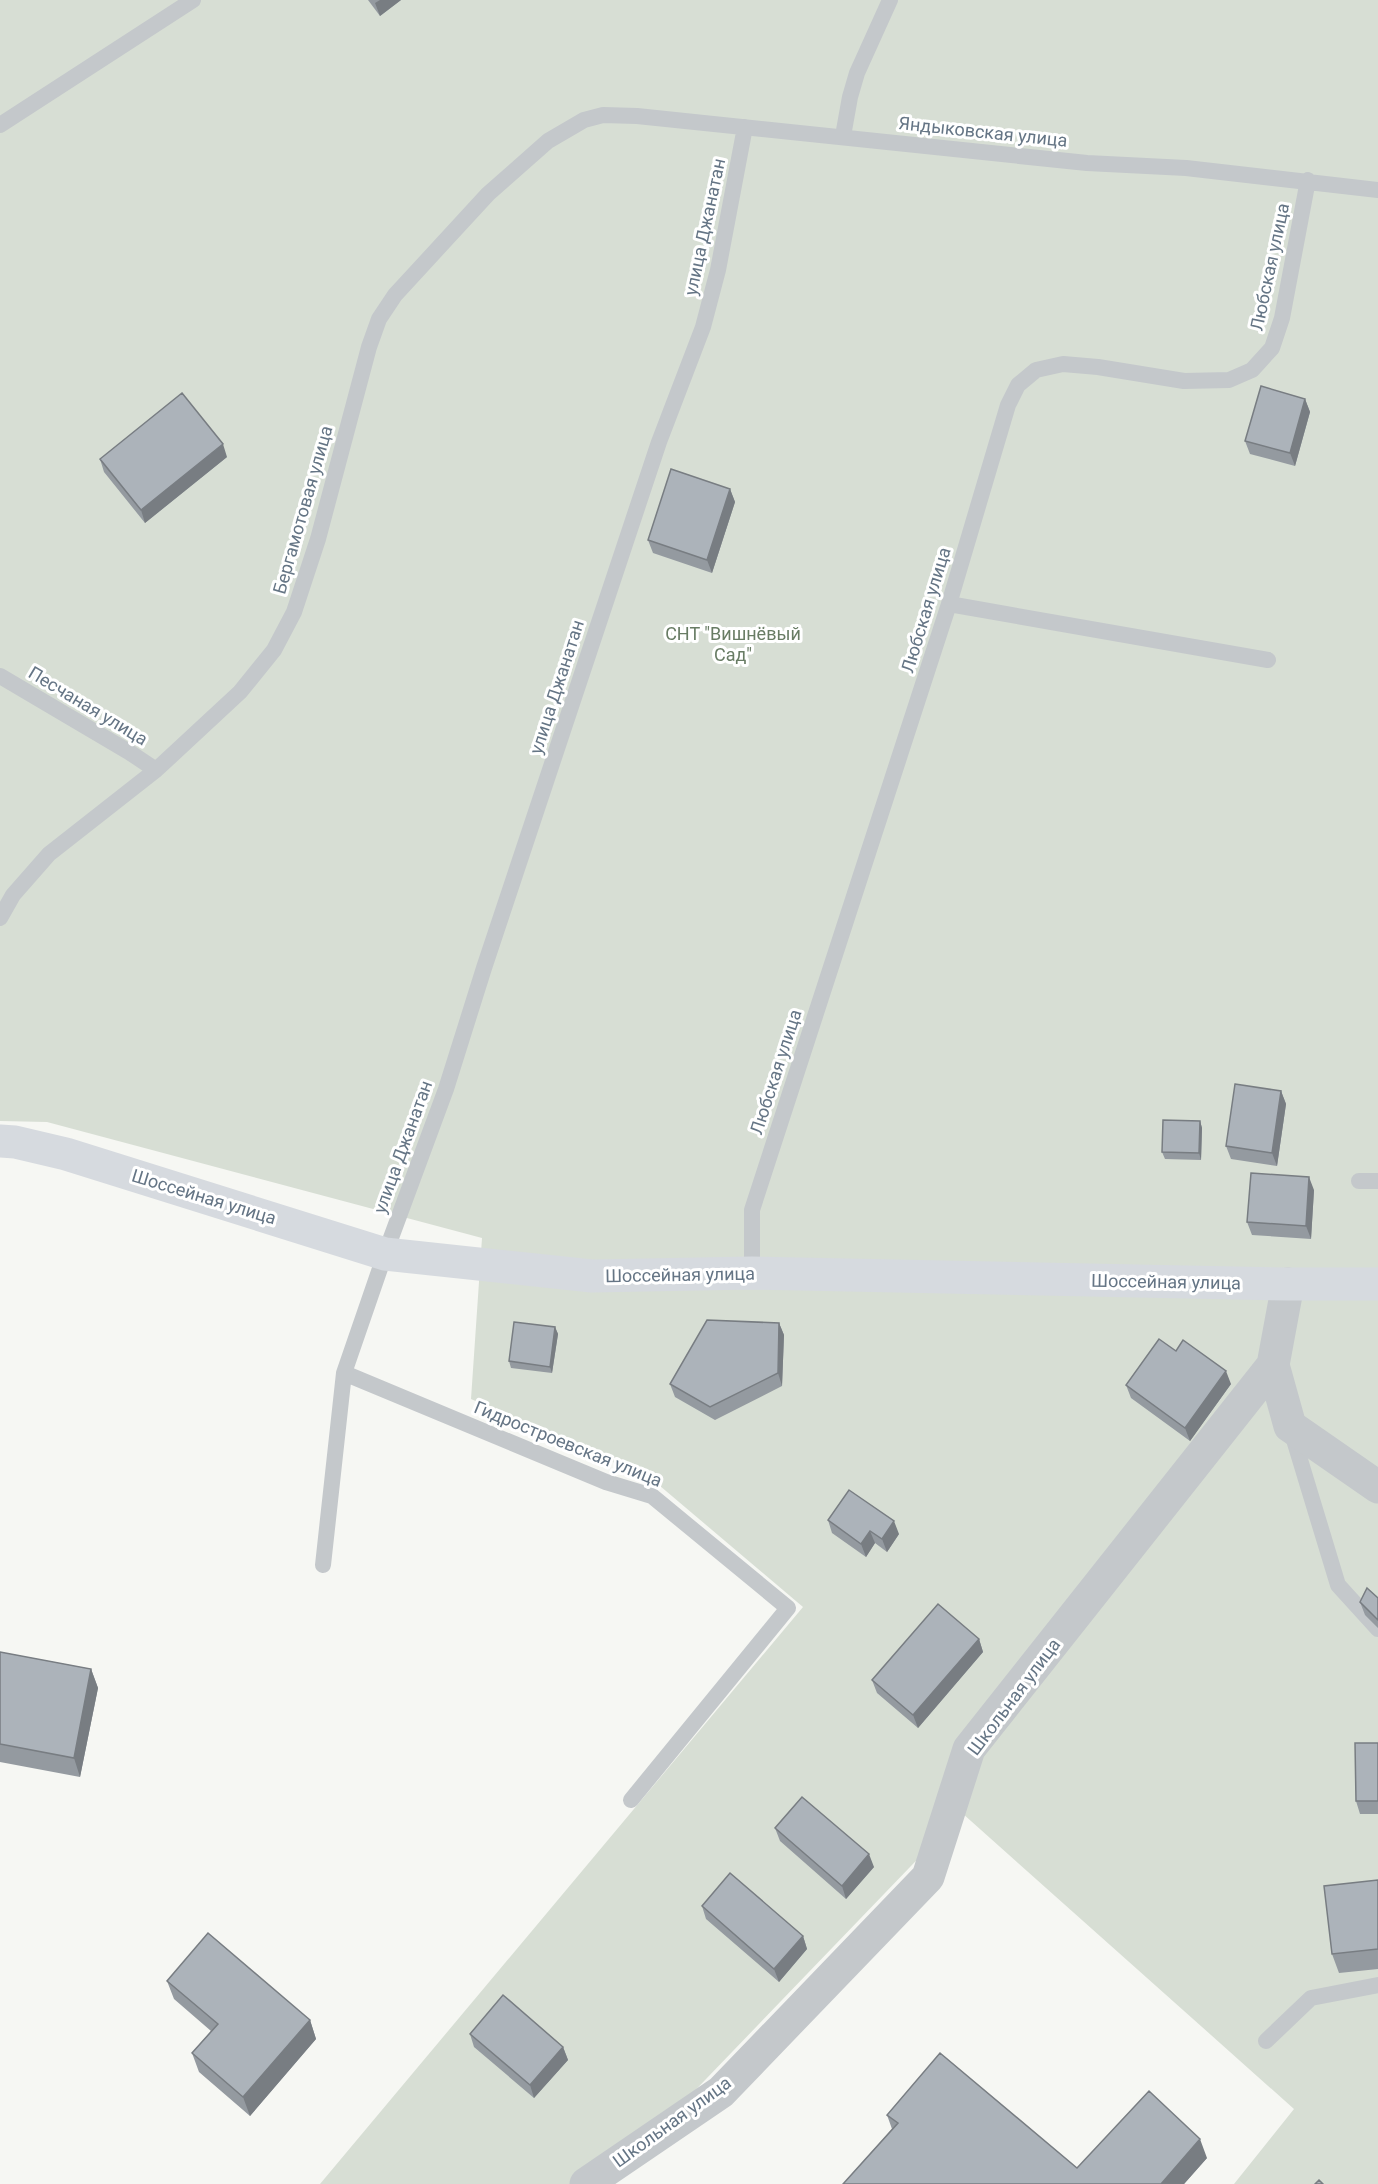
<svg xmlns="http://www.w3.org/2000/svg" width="1378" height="2184" viewBox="0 0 1378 2184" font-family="Roboto,sans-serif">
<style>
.green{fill:#d7ded4}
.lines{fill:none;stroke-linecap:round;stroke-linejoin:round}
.lane{stroke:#c4c8cb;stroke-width:16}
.street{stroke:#c4c8cb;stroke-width:33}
.secondary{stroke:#d6dadf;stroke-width:33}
.wall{fill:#949aa0}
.shaded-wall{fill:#787d82}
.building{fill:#acb3ba;stroke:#787d82;stroke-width:1.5}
.labels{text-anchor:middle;stroke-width:6;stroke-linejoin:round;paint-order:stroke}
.street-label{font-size:18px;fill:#657585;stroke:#fff}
.park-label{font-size:18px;fill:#687c64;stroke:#fff}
</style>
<rect width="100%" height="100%" fill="#f6f7f3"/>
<path class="green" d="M0 0H1378V2184H1234L1294 2109 962 1813 605 2184H320L803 1607 653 1480 471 1399 482 1238 47 1122 0 1121Z"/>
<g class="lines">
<path class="lane" d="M0 125 193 0
M843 136 850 97 857 73 890 0
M949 604 1268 660
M0 676 129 752 156 770
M0 918 13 895 49 854 156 770 240 692 274 650 294 612 318 539 369 347 379 319 395 295 488 194 548 141 584 120 603 115 637 116 1087 163 1186 168 1378 190
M1359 1181H1378
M752 1273V1210L949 604 1008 405 1018 385 1036 370 1063 364 1098 367 1184 381 1229 380 1252 370 1272 348 1282 318 1308 180
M344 1373 606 1482 652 1496 788 1608 631 1800
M1291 1430 1338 1585 1378 1629
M323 1565 344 1373 385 1254 446 1089 484 968 659 442 703 327 718 270 745 127
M1266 2041 1311 1998 1378 1985"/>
<path class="street" d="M1273 1365 1288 1284
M586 2184 721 2092 928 1877 969 1749 1273 1365 1290 1426 1378 1487"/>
<path class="secondary" d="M0 1141 15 1142 66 1154 385 1254 592 1276 752 1273 1288 1284H1378"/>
</g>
<path class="wall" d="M368 0H401L380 16Z
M1305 399 1310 412 1295 466 1250 454 1245 441Z
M227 457 145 523 104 472 100 459Z
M730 489 735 502 712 573 653 553 648 540Z
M1281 1091 1286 1104 1277 1166 1231 1159 1226 1146Z
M1200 1121 1202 1128 1201 1160 1165 1159 1162 1152Z
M1314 1190 1311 1239 1252 1235 1247 1222Z
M779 1323 784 1335 782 1386 715 1420 675 1397 670 1384Z
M555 1327 558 1334 552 1373 511 1368 509 1361Z
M1176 1351 1231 1384 1190 1441 1131 1398 1126 1385Z
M828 1520 899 1534 887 1552 875 1543 866 1557 832 1533Z
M1378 1598V1628L1365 1615 1360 1602Z
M979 1639 983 1652 918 1728 877 1693 872 1680Z
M0 1652 91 1669 98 1688 80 1777 0 1762Z
M1378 1743V1814H1360L1356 1801Z
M775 1828 874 1867 846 1899 780 1841Z
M1378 1880V1969L1339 1973 1332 1954Z
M702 1906 803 1936 807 1949 779 1982 706 1919Z
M167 1981 310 2020 316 2039 250 2116 199 2072 192 2053 211 2031 174 1999Z
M470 2034 563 2047 568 2060 534 2098 474 2047Z
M887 2115 1077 2168 1207 2158 1184 2184H843L892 2129Z"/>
<path class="shaded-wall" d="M380 0H401L380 16 375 3Z
M1305 399 1310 412 1295 466 1290 453Z
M223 444 227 457 145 523 141 510Z
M730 489 735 502 712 573 707 560Z
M1281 1091 1286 1104 1277 1166 1272 1153Z
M1200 1121 1202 1128 1201 1160 1199 1153Z
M1309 1177 1314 1190 1311 1239 1306 1226Z
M779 1323 784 1335 782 1386 778 1373Z
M555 1327 558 1334 552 1373 550 1367Z
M1226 1371 1231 1384 1190 1441 1185 1428Z
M894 1521 899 1534 887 1552 882 1539Z
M870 1531 875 1543 866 1557 861 1544Z
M979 1639 983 1652 918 1728 913 1715Z
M91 1669 98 1688 80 1777 74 1758Z
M869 1854 874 1867 846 1899 842 1886Z
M803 1936 807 1949 779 1982 774 1969Z
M310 2020 316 2039 250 2116 243 2097Z
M563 2047 568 2060 534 2098 530 2085Z
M1200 2139 1207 2158 1184 2184H1161Z"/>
<path class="building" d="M1261 386 1305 399 1290 453 1245 441Z
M182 393 223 444 141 510 100 459Z
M671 469 730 489 707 560 648 540Z
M1235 1084 1281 1091 1272 1153 1226 1146Z
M1163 1120 1200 1121 1199 1153 1162 1152Z
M1251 1173 1309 1177 1306 1226 1247 1222Z
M707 1320 779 1323 778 1373 710 1407 670 1384Z
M514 1322 555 1327 550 1367 509 1361Z
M1159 1339 1176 1351 1183 1340 1226 1371 1185 1428 1126 1385Z
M849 1490 894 1521 882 1539 870 1531 861 1544 828 1520Z
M1367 1588 1378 1598V1620L1360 1602Z
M938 1604 979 1639 913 1715 872 1680Z
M0 1652 91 1669 74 1758 0 1744Z
M1355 1743H1378V1801H1356Z
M802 1797 869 1854 842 1886 775 1828Z
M730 1873 803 1936 774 1969 702 1906Z
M1378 1880V1949L1332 1954 1324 1886Z
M208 1933 310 2020 243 2097 192 2053 218 2024 167 1981Z
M503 1995 563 2047 530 2085 470 2034Z
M940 2053 1077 2168 1149 2091 1200 2139 1161 2184H843L898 2123 887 2115Z
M1319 2180 1323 2184H1315Z"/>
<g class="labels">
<g class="street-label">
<text transform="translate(983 132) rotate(6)" y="6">Яндыковская улица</text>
<text transform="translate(705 227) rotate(-78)" y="6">улица Джанатан</text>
<text transform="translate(1270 267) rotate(-78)" y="6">Любская улица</text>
<text transform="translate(303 510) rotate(-74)" y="6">Бергамотовая улица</text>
<text transform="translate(926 610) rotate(-73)" y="6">Любская улица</text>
<text transform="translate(557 687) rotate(-72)" y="6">улица Джанатан</text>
<text transform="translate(88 706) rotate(31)" y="6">Песчаная улица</text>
<text transform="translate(776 1072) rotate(-72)" y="6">Любская улица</text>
<text transform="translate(403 1147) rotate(-70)" y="6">улица Джанатан</text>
<text transform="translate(204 1197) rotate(17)" y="6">Шоссейная улица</text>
<text transform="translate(680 1275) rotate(-1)" y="6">Шоссейная улица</text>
<text transform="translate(1166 1282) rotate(1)" y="6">Шоссейная улица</text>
<text transform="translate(568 1444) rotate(22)" y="6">Гидростроевская улица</text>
<text transform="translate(1014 1697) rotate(-53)" y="6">Школьная улица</text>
<text transform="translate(672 2122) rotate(-36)" y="6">Школьная улица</text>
</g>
<g class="park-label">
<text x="733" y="640">СНТ "Вишнёвый<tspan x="733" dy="21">Сад"</tspan></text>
</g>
</g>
</svg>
